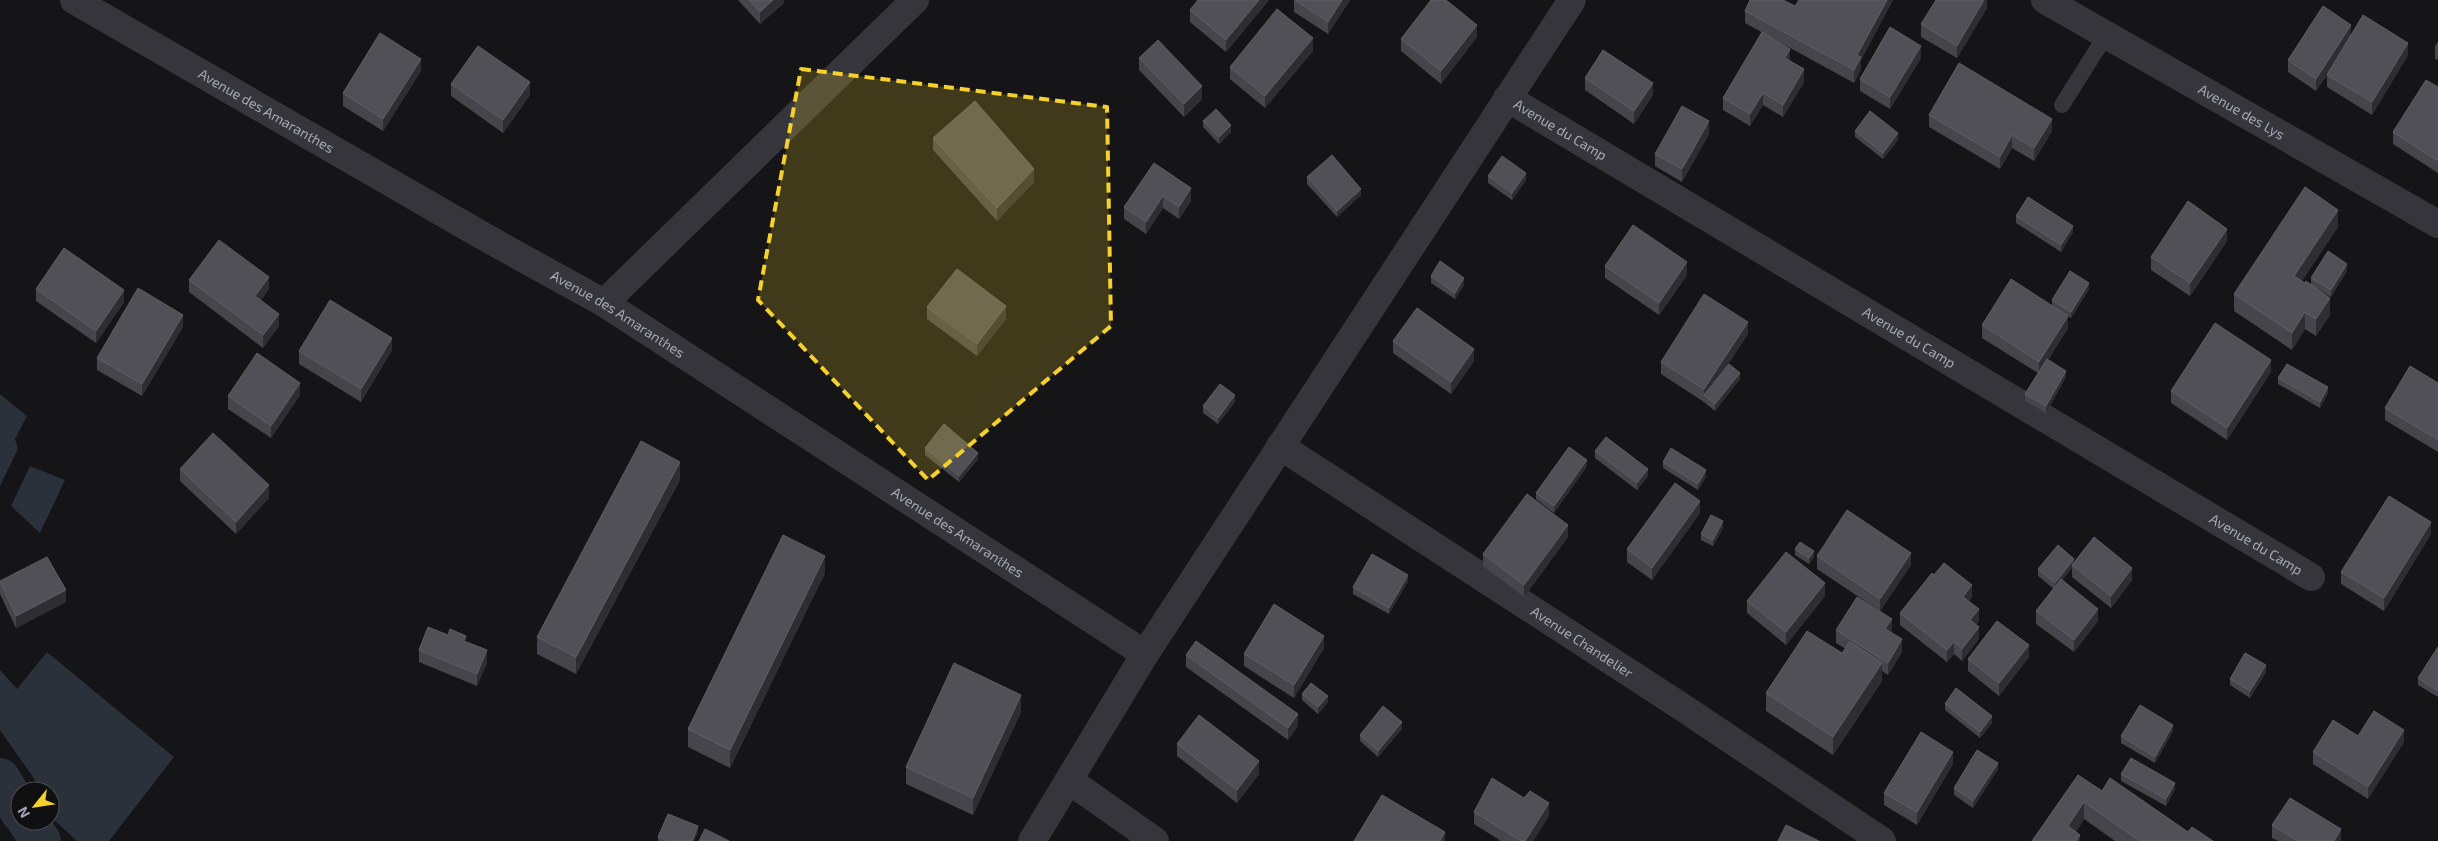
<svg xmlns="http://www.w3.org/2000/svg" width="2438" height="841" viewBox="0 0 2438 841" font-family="'Exo 2',sans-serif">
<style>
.water{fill:#2a313a}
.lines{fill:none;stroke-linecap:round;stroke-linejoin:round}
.canal{stroke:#2a313a;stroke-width:40}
.service{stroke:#35353b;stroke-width:16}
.minor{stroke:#35353b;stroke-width:28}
.wall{fill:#46454b}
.shaded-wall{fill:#2e2d31}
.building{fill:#515057;stroke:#5e5e66}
.marked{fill:#f6d02c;fill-opacity:0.2;stroke:#f6d02c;stroke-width:4;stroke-dasharray:10 6;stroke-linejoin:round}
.labels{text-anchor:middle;stroke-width:4.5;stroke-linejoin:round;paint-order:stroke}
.street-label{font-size:14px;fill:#a6a8b7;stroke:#100f11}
</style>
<rect width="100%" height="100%" fill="#151416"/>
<path class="water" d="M0 394 27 416 15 439 18 449 0 486Z
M30 466 65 480 40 533 11 506Z
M47 652 174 757 109 841H77L50 816V791H34L35 780 0 730V670L17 689Z"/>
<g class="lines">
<path class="canal" d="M0 778 20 812
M27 821 41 841"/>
<path class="service" d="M2062 105 2106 35"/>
<g class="minor">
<path id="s1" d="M74 0 490 240 604 303 1145 654"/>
<path id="s2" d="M2045 0 2438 224"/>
<path id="s3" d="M1507 98 2311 577"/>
<path d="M604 303 915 0"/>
<path id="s4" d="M1280 446 1682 707 1882 841"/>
<path d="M1070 781 1155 841"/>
<path d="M1032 841 1145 654 1572 0"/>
</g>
</g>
<path class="wall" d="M738 0H784V3L760 24Z
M1198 0H1269L1226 52 1190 22V10Z
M1294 0H1350L1328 34 1294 12Z
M1799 0H1893L1861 60V69L1854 83 1745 23V11L1795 6Z
M1987 0V8L1957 58 1921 37V24Z
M2351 34 2408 55 2372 115 2327 87V75L2316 91 2288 72V60Z
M1477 37 1441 84 1401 51V39Z
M2438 42V60L2435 59V46Z
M1313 51 1265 108 1230 79V67Z
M1139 58 1202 99 1184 117 1139 70Z
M1921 58 1890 109 1860 91V79Z
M1790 61 1804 82 1783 117 1763 105 1750 126 1723 110V98Z
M421 71 383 131 343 106V93Z
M1585 78 1653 95 1634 124 1585 90Z
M451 84 530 95 503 133 451 96Z
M2438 87V173L2393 144V132Z
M1929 115 2052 131 2034 161 2012 148 2000 169 1929 127Z
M1203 121 1231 132 1219 144 1203 127Z
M1855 131 1898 140 1883 159 1855 137Z
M1709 134 1682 182 1655 166V154Z
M933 138 1034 182 997 221 933 150Z
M1488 176 1526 180 1512 200 1488 183Z
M1307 177 1361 195 1337 217 1307 184Z
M1191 188V201L1179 219 1163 208 1146 234 1124 219V207Z
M2016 216 2073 232 2061 252 2016 223Z
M2338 227 2302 281 2305 283 2311 284V278L2347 271 2331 297 2313 286 2330 315 2316 336 2305 329 2292 350 2234 311V294Z
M2227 241 2190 296 2151 270V257Z
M1605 266 1687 275 1659 315 1605 278Z
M1431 276 1464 285 1455 299 1431 283Z
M189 280 269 289 261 300 279 326 263 348 189 292Z
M36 289 124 302 96 343 36 301Z
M2089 289 2071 318 2068 316V328L2048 360 2066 377 2046 413 2025 401V394L2038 373 1982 338V325L2052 306V300Z
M927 307 1006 319 977 356 927 319Z
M183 327 142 396 97 370V358Z
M1748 334 1728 364 1740 379 1715 411 1704 402 1661 374V362Z
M1393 341 1474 361 1451 394 1393 353Z
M392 350 361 402 299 364V351Z
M2271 372 2227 440 2171 403V391Z
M2278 378 2328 393 2320 408 2278 384Z
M2438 383V452L2385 420V408Z
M300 395 271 438 228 409V396Z
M1235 402 1218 424 1203 413V406Z
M925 448 978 459 959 482 925 455Z
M1595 451 1648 476 1637 490 1595 458Z
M1663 462 1706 477 1698 490 1663 468Z
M1587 466 1554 513 1536 499V493Z
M180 469 269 498 236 534 180 481Z
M680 480 576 674 537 654V637Z
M1700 513 1652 580 1627 562V549Z
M1723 528 1713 546 1701 540V534Z
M2431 534 2384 611 2341 584V572Z
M1568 537 1524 597 1483 566V554Z
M1795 549 1814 557 1809 564 1795 555Z
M1817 556 1911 565 1880 611 1817 569Z
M2074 562 2132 580 2111 608 2072 577V568L2062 580 2098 621 2074 652 2036 624V611L2054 589 2038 576V569Z
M825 573 730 768 688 747V729Z
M0 581 66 602 16 628 0 594Z
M1408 581 1389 614 1353 594V587Z
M1825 596 1786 645 1747 613V601Z
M1972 597 1969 601 1979 621 1976 625 1979 639 1962 661 1954 654 1947 662 1900 625V613Z
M1836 630 1892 631 1891 632 1902 652 1888 675 1882 671V681L1833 755 1766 711V693L1842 653 1846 649 1836 643Z
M466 642 487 663 477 686 419 662V650Z
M2438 647V697L2418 685V678Z
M1324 648 1294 698 1244 666V654Z
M1186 655 1298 726 1288 740 1186 667Z
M2029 657 1999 696 1968 671V659Z
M2266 672 2250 698 2230 685V679Z
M1302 694 1328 702 1318 714 1302 700Z
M1945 704 1992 723 1980 738 1945 710Z
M1021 712 973 815 906 784V767Z
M1402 729 1378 757 1360 741V735Z
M2173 731 2155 763 2121 743V736Z
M2358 736 2404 742 2368 799 2313 764V752Z
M1177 744 1259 774 1237 803 1177 756Z
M1953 764 1917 825 1884 805V793Z
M1998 769 1973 808 1954 795V788Z
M2121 774 2175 789 2166 806 2121 781Z
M2078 775 2102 791 2188 832 2213 841H2115L2084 819 2076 832 2080 841H2032Z
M1474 812 1549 816 1533 841H1501L1474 824Z
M2272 825 2341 841H2278L2272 838Z
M698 832 694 841H658V837Z"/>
<path class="shaded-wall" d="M773 0H784V3L760 24V12Z
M1259 0H1269L1226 52V40Z
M1342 0H1350L1328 34V22Z
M1887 0H1893L1861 60V69L1854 83V70L1857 55Z
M1984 0H1987V8L1957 58V46Z
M1477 25V37L1441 84V71Z
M2351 25V37L2316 91V79Z
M1313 38V51L1265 108V96Z
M2408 43V55L2372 115V102Z
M1921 46V58L1890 109V97Z
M1790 49V62L1785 58Z
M421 59V71L383 131V119Z
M1804 69V82L1783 117V105Z
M530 82V95L503 133V120Z
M1653 83V95L1634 124V111Z
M1202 86V99L1184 117V104Z
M1763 93V105L1750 126V114Z
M2052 119V131L2034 161V148Z
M1709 121V134L1682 182V169Z
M1231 125V132L1219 144V137Z
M1898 133V140L1883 159V153Z
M2012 135V148L2000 169V157Z
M1034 169V182L997 221V208Z
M1526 173V180L1512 200V193Z
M1191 188V201L1179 219V207Z
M1361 189V195L1337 217V211Z
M1163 196V208L1146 234V222Z
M2338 210V227L2294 293V276Z
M2073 226V232L2061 252V245Z
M2227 229V241L2190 296V283Z
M1687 262V275L1659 315V303Z
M2347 264V271L2331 297V290Z
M269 277V289L255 308V296Z
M1464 278V285L1455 299V293Z
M2089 283V289L2071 318V312Z
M124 290V302L96 343V331Z
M2330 298V315L2316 336V319Z
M1006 306V319L977 356V344Z
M2305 312V329L2292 350V333Z
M279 314V326L263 348V335Z
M183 315V327L142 396V384Z
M2068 316V328L2039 374V362Z
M1748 322V334L1707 397 1704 395V389Z
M392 338V350L361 402V389Z
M1474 349V361L1451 394V382Z
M2271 360V372L2227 440V428Z
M2066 371V377L2046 413V406Z
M1740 373V379L1715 411V404Z
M300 383V395L271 438V426Z
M2328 387V393L2320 408V402Z
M1235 395V402L1218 424V418Z
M978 453V459L959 482V476Z
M1587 460V466L1554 513V506Z
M680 462V480L576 674V657Z
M1648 469V476L1637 490V483Z
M1706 470V477L1698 490V484Z
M269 485V498L236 534V522Z
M1700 501V513L1652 580V568Z
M1723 521V528L1713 546V540Z
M2431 522V534L2384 611V598Z
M1568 525V537L1524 597V585Z
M1814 551V557L1809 564V558Z
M1911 553V565L1880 611V599Z
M825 556V573L730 768V750Z
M2074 559V565H2072V568L2055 590V583Z
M2132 568V580L2111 608V596Z
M1408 575V581L1389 614V608Z
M1825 583V596L1786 645V632Z
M1972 585V597L1963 609V597Z
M66 590V602L16 628V616Z
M1979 609V621L1970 632V620Z
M2098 609V621L2074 652V640Z
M1892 619V631L1885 642V629Z
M1979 627V639L1962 661V649Z
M1324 636V648L1294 698V685Z
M1902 639V652L1888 675V663Z
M1954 642V654L1947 662V650Z
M2029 645V657L1999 696V683Z
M487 650V663L477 686V674Z
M1882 663V681L1833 755V737Z
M2266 665V672L2250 698V691Z
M1021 695V712L973 815V798Z
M1328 696V702L1318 714V707Z
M1298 714V726L1288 740V728Z
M1992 716V723L1980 738V732Z
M1402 722V729L1378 757V751Z
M2173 725V731L2155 763V757Z
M2404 730V742L2368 799V787Z
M1953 752V764L1917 825V812Z
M1259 761V774L1237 803V790Z
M1998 763V769L1973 808V801Z
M2175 783V789L2166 806V799Z
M2084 802V819L2070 841 2068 826Z
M1549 803V816L1533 841H1525Z
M698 826V832L694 841H692Z
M2341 829V841H2334Z
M1445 832V841H1440Z
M2080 835V841H2076Z"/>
<path class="building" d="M749 0H773L760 12Z
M1198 0H1259L1226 40 1190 10Z
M1295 0H1342L1328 22Z
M1431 0H1446L1477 25 1441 71 1401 39Z
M1750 0H1783L1795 6 1799 0H1887L1857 55 1861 57 1854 70 1745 11Z
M1936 0H1984L1957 46 1921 24Z
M2323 6 2351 25 2316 79 2288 60Z
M1277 9 1313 38 1265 96 1230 67Z
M2363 15 2408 43 2372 102 2327 75Z
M1890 27 1921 46 1890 97 1860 79Z
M1762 32 1790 49 1785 58 1804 69 1783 105 1763 93 1750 114 1723 98Z
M380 33 421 59 383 119 343 93Z
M1158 40 1202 86 1184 104 1139 58Z
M478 46 530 82 503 120 451 84Z
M1603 50 1653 83 1634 111 1585 78Z
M1959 63 2052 119 2034 148 2012 135 2000 157 1929 115Z
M2426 80 2438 87V161L2393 132Z
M975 101 1034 169 997 208 933 138Z
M1682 106 1709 121 1682 169 1655 154Z
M1216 109 1231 125 1219 137 1203 121Z
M1870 111 1898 133 1883 153 1855 131Z
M1332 155 1361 189 1337 211 1307 177Z
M1502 156 1526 173 1512 193 1488 176Z
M1154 163 1191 188 1179 207 1163 196 1146 222 1124 207Z
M2305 187 2338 210 2294 276 2305 283 2306 281 2330 298 2316 319 2305 312 2292 333 2234 294Z
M2028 197 2073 226 2061 245 2016 216Z
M2188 201 2227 229 2190 283 2151 257Z
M1633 225 1687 262 1659 303 1605 266Z
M219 240 269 277 255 296 279 314 263 335 189 280Z
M64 248 124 290 96 331 36 289Z
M2328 251 2347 264 2331 290 2311 278Z
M1440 261 1464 278 1455 293 1431 276Z
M957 269 1006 306 977 344 927 307Z
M2070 271 2089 283 2071 312 2052 300Z
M2011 279 2068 316 2039 362 1982 325Z
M138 288 183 315 142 384 97 358Z
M1704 294 1748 322 1704 389 1661 362Z
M330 300 392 338 361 389 299 351Z
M1417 308 1474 349 1451 382 1393 341Z
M2215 323 2271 360 2227 428 2171 391Z
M257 353 300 383 271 426 228 396Z
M2047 359 2066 371 2046 406 2025 394Z
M1729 364 1740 373 1715 404 1704 395Z
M2287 364 2328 387 2320 402 2278 378Z
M2410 366 2438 383V440L2385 408Z
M1220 384 1235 395 1218 418 1203 406Z
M944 424 978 453 959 476 925 448Z
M213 433 269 485 236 522 180 469Z
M1606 437 1648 469 1637 483 1595 451Z
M641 441 680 462 576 657 537 637Z
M1569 447 1587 460 1554 506 1536 493Z
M1671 448 1706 470 1698 484 1663 462Z
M1675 483 1700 501 1652 568 1627 549Z
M1527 494 1568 525 1524 585 1483 554Z
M2389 496 2431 522 2384 598 2341 572Z
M1847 510 1911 553 1880 599 1817 556Z
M1711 515 1723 521 1713 540 1701 534Z
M783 535 825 556 730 750 688 729Z
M2094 537 2132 568 2111 596 2072 565Z
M1800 542 1814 551 1809 558 1795 549Z
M2058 545 2074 559 2055 583 2038 569Z
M1786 552 1825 583 1786 632 1747 601Z
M1372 554 1408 575 1389 608 1353 587Z
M47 557 66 590 16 616 0 581Z
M1944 563 1972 585 1963 597 1979 609 1970 620 1979 627 1962 649 1954 642 1947 650 1900 613 1932 573 1934 575Z
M2061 579 2098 609 2074 640 2036 611Z
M1857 597 1892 619 1885 629 1902 639 1888 663 1836 630Z
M1274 604 1324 636 1294 685 1244 654Z
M1997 621 2029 645 1999 683 1968 659Z
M428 627 448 635 450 629 466 636 464 641 487 650 477 674 419 650Z
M1807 631 1842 653 1850 642 1882 663 1833 737 1766 693Z
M1196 641 1298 714 1288 728 1186 655Z
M2438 647V691L2418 678Z
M2245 653 2266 665 2250 691 2230 679Z
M954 663 1021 695 973 798 906 767Z
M1311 683 1328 696 1318 707 1302 694Z
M1956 688 1992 716 1980 732 1945 704Z
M2140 705 2173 725 2155 757 2121 736Z
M1383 706 1402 722 1378 751 1360 735Z
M2374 711 2404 730 2368 787 2313 752 2333 720 2358 736Z
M1199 715 1259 761 1237 790 1177 744Z
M1921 732 1953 752 1917 812 1884 793Z
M1977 750 1998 763 1973 801 1954 788Z
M2131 758 2175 783 2166 799 2121 774Z
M2078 775 2102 791 2110 778 2188 832 2192 827 2213 841H2140L2084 802 2068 826 2080 835 2076 841H2032Z
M1492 778 1524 798 1530 791 1549 803 1525 841H1521L1474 812Z
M1382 795 1445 832 1440 841H1354Z
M2290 798 2341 829 2334 841H2298L2272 825Z
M668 814 698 826 692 841H668L658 837Z
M1786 825 1819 841H1778Z
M705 829 729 841H699Z"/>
<path class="marked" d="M801 69 1107 107 1111 326 928 480 758 300Z"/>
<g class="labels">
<g class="street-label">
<text dy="5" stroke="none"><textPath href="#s1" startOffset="222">Avenue des Amaranthes</textPath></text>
<text dy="5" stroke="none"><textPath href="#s2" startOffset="226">Avenue des Lys</textPath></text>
<text dy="5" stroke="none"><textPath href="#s3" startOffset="62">Avenue du Camp</textPath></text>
<text dy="5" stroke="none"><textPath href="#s1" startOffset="628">Avenue des Amaranthes</textPath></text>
<text dy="5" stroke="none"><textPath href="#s3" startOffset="468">Avenue du Camp</textPath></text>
<text dy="5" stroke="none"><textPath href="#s1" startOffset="1032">Avenue des Amaranthes</textPath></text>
<text dy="5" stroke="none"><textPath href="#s3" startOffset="872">Avenue du Camp</textPath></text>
<text dy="5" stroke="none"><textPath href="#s4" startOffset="360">Avenue Chandelier</textPath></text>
</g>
</g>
<g transform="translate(35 806) rotate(240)"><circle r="24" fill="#100f11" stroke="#4c4c53"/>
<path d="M0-4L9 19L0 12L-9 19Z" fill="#f6d02c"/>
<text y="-8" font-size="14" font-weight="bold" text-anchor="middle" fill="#a6a8b7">N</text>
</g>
</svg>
